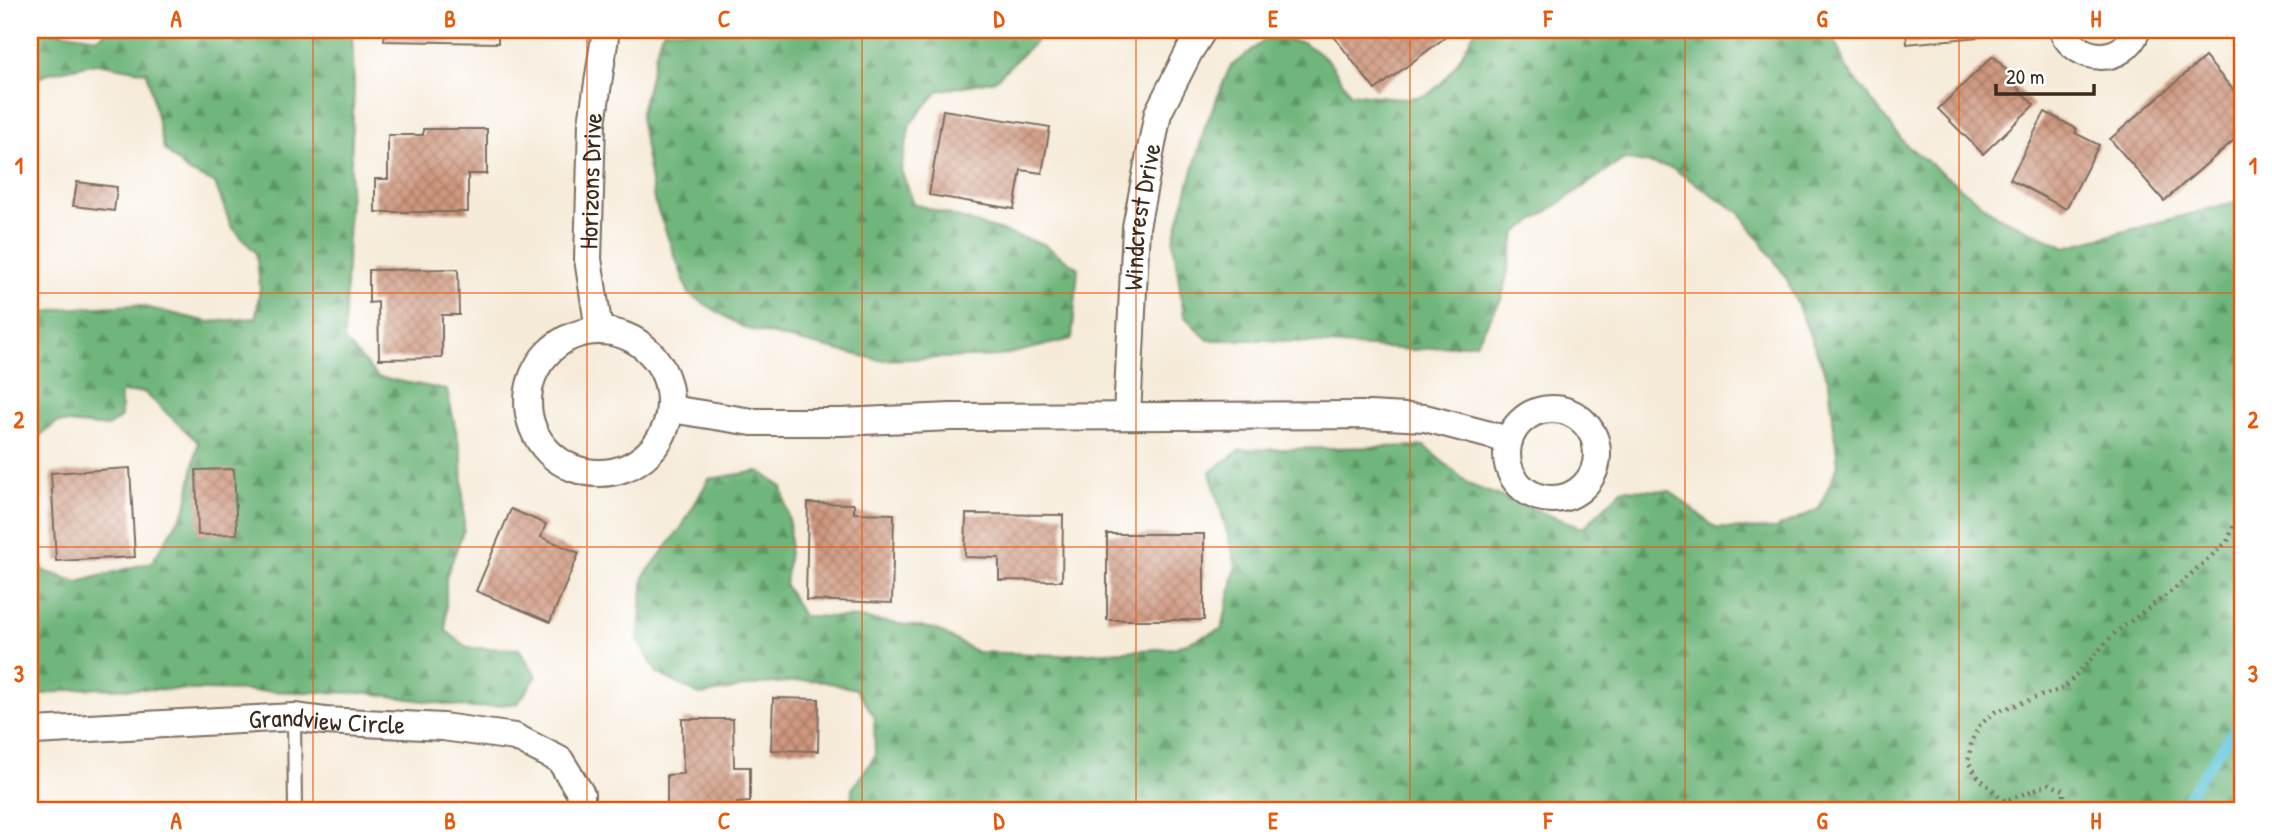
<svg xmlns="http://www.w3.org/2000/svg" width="2272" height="840" viewBox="0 0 2272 840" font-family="'Patrick Hand',sans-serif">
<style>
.forest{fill:url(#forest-firs);stroke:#55704c;stroke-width:2}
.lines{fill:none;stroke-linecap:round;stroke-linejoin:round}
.stream{stroke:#5cc5d8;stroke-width:10}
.building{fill:url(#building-cross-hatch)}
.service-casing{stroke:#7c6e5f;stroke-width:16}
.minor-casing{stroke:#7c6e5f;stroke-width:30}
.path{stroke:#7c6e5f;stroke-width:4.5;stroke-dasharray:2 5;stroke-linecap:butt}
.service{stroke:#fff;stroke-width:12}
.minor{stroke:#fff;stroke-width:26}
.grid{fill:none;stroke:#e8590c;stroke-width:2;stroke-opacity:0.55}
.labels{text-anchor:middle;stroke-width:5;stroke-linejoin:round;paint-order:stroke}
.street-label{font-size:26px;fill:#3b2a1e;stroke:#fff}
.neatline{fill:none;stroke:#e8590c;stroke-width:2.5}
.grid-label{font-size:23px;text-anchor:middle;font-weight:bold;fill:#e8590c}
</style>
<defs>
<pattern id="forest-firs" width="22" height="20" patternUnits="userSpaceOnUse" patternTransform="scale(1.75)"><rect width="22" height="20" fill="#6fb67b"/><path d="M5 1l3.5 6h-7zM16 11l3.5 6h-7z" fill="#5c9464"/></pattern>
<pattern id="building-cross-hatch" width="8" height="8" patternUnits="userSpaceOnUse" patternTransform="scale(1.75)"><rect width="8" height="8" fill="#cf977e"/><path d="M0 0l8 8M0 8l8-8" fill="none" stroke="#a97b67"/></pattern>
</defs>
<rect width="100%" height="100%" fill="#fff"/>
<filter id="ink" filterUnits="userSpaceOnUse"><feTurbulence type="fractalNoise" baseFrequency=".0143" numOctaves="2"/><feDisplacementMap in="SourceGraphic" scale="14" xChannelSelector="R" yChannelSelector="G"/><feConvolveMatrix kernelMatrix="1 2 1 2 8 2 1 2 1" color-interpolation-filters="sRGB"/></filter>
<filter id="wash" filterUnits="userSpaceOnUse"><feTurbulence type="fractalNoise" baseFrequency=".00686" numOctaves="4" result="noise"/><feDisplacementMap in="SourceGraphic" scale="28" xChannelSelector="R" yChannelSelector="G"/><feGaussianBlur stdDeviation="1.57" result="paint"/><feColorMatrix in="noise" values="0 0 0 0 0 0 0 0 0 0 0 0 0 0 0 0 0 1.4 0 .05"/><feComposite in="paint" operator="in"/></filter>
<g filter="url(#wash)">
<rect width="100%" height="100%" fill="#f6ebd9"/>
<path class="forest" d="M30 30H47L98 38 108 30H352L354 86 344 340 378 377 447 390 462 458 464 529 446 577V631L468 648 519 649 537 676 518 703 473 708 369 693 85 688 30 696V538L44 571 78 582 152 562 186 508 198 442 144 392 121 393V417L108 427 58 422 34 440 30 450V316L61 309 136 305 209 322 256 318 260 287 256 253 231 226 215 183 187 171 164 149 147 72 97 63 49 73 30 82Z
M664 30H1038L1036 41 995 80 938 91 910 124 901 170 914 204 1043 244 1078 268 1072 339 1000 356 879 360 744 328 689 294 654 200 640 116 660 37Z
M1475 30H1830L1846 67 1905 144 1997 216 2066 247 2242 200V810H851L852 789 875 756 874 716 856 689 816 680 761 684 700 695 657 673 638 641 644 576 681 528 709 479 759 471 782 487 789 520 790 543 785 585 803 616 859 618 935 629 977 652 1058 655 1174 648 1222 629 1236 565 1210 472 1240 450 1424 446 1470 485 1583 528 1623 489 1670 491 1716 528 1775 529 1819 509 1838 465 1829 382 1786 277 1740 213 1672 168 1624 159 1516 233 1502 298 1476 343 1414 350 1266 340H1208L1184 316 1173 241 1205 127 1230 67 1266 39 1303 42 1329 61 1350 93C1368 95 1416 103 1431 92 1451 78 1464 51 1475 30Z"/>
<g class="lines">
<path class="stream" d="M2178 810 2242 718"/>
</g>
<g id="blocks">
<path class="building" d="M385 30H498V43L384 41Z
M1329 30H1455L1375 90Z
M1906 30H1999V35L1907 44Z
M1993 56 2018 82 2015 85 2034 105 1983 154 1938 109Z
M2205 57 2242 100V133L2164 201 2110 139Z
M943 110 1050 127 1042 173 1021 170 1014 209 929 195Z
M2045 112 2077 129 2075 133 2099 145 2066 209 2010 179Z
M423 129H487V174H468V212H375V179H388V135H423Z
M77 182 117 187 114 211 73 206Z
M458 269 459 315H442V358L379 359 378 302 369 303V270Z
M130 468 135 557 56 561 51 473Z
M234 469 237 534 198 535 196 470Z
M808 503 854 504V513L894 514 892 603 806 600Z
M511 509 546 524 541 537 579 553 550 622 476 591Z
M966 514 1063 515 1062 581 999 580V558L965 557Z
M1107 534H1204V620H1107Z
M773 698 819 699 818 751 771 750Z
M682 719H733L734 767H750V802L737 803V810H667V775L683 774Z"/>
</g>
</g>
<g filter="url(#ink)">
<use href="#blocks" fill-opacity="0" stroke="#7c6e5f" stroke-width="2"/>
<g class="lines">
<defs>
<path id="service" d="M294 717 295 810"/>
<g id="minor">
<path d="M2062 30C2077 63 2123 66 2137 30"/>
<path id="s1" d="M599 330 588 259 592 123 606 30"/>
<circle cx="599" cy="402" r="71"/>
<path d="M671 409 752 422H841L951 417 1369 415 1425 418 1509 440"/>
<circle cx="1552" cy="454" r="45"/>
<path id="s2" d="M1127 416 1136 227 1158 113 1189 52 1203 30"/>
<path id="s3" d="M30 733 34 731 294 717 325 721 443 727 515 737 560 760 581 794V810"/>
</g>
</defs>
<use href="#service" class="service-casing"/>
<use href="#minor" class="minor-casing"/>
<path class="path" d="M2064 810V790L2049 784 2005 801 1979 778 1968 762 1972 740 1980 725 1995 712 2064 688 2116 632 2173 590 2227 542 2242 507"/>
<use href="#service" class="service"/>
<use href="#minor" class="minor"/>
</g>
</g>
<path class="grid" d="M313 30V810M587 30V810M862 30V810M1136 30V810M1410 30V810M1685 30V810M1959 30V810M30 293H2242M30 547H2242"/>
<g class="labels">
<g class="street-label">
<text dy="9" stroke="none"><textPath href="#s1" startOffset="150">Horizons Drive</textPath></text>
<text dy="9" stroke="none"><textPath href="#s2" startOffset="200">Windcrest Drive</textPath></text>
<text dy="9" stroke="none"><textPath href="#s3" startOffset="298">Grandview Circle</textPath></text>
</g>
</g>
<rect width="2272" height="840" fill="none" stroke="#fff" stroke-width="77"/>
<path d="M1996 84v10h98v-10" fill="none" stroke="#3b2a1e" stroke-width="3.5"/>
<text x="2006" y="84" font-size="21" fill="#3b2a1e" stroke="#ffffff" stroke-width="5" paint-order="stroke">20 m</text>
<rect x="38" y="38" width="2196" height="764" class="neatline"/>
<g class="grid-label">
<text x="176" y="27">A</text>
<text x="450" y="27">B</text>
<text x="724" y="27">C</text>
<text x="999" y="27">D</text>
<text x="1273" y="27">E</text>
<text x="1548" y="27">F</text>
<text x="1822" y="27">G</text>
<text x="2096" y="27">H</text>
<text x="19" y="174">1</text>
<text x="2253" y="174">1</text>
<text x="19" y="428">2</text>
<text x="2253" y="428">2</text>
<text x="19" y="682">3</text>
<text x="2253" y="682">3</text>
<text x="176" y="829">A</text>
<text x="450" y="829">B</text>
<text x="724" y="829">C</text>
<text x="999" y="829">D</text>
<text x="1273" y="829">E</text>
<text x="1548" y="829">F</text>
<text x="1822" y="829">G</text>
<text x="2096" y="829">H</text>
</g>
</svg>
